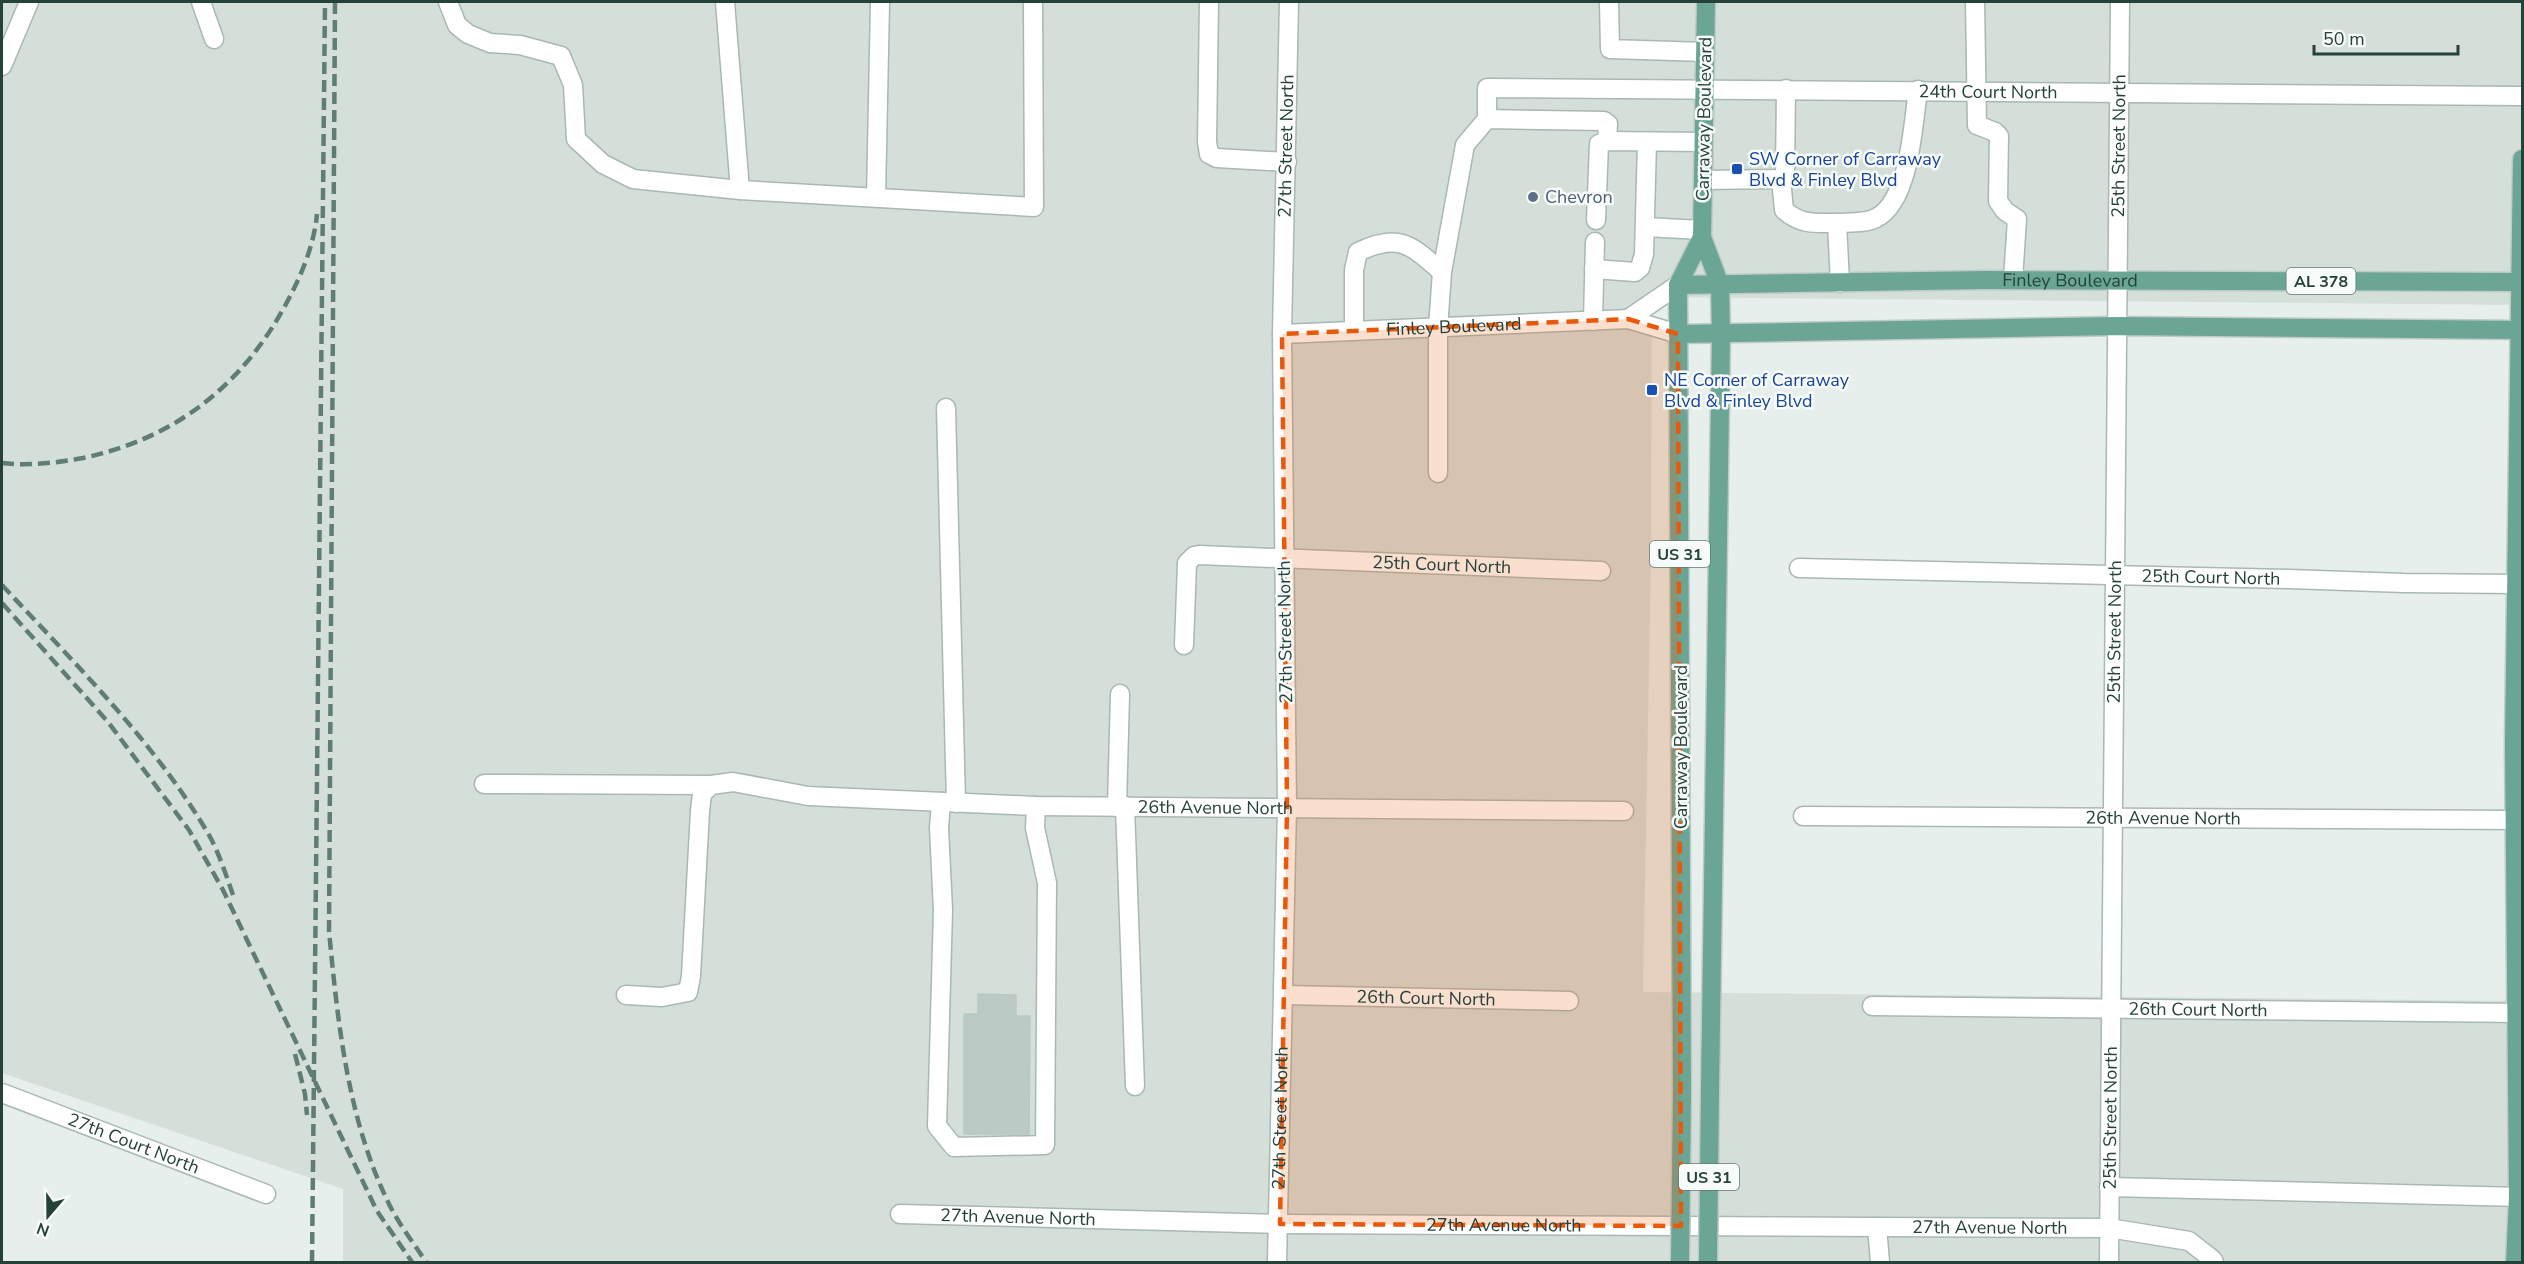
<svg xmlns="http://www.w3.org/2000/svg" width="2524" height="1264" viewBox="0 0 2524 1264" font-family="'Nunito Sans',sans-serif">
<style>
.built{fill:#d4dfda}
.building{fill:#bbcac4;stroke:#b8c9c2;stroke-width:1.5}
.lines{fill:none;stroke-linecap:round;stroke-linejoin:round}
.minor-casing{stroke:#a8b8b2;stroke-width:21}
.major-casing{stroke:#c2cac8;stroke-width:21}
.minor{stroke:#fff;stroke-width:18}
.major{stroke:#6aa596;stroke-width:18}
.rail{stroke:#5f7d75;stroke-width:4.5;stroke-dasharray:12 6;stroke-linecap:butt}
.major-bridge-casing{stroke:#c2cac8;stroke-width:21;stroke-linecap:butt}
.major-bridge{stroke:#6aa596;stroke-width:18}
.marked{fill:#e8590c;fill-opacity:0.2;stroke:#e8590c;stroke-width:4.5;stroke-dasharray:12 8;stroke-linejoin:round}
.transit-dot{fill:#1a4fb4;stroke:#f7fbf9;stroke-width:2}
.service-dot{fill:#5c6f8a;stroke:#f7fbf9;stroke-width:2}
.labels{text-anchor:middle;stroke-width:5;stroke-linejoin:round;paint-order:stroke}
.shield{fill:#f7fbf9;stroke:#637a73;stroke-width:1.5}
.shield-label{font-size:16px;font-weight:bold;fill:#24423a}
.street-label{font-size:18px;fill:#24423a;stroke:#f7fbf9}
.transit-label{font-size:18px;fill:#164399;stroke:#f7fbf9;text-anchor:start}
.service-label{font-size:18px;fill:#4e5e75;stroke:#f7fbf9;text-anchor:start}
</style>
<rect width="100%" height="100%" fill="#e6efeb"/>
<path class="built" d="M2 2H2522V305L1652 297 1651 558 1643 992 2522 1001V1262H343V1189L2 1073Z"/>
<path class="building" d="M978 994 1016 995V1016H1030L1029 1134H964V1014H978Z"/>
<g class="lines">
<defs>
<g id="minor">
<path d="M201 2 214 39"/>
<path d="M448 2 457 25 468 34 490 43 520 45 561 56 573 85 576 139 603 164 633 179 740 190 1034 207 1033 2"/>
<path d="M725 2 740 190"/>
<path d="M1209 2 1207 142 1209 154 1217 158 1287 162"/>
<path d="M1609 2 1610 49 1705 52"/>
<path d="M1975 2 1977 125 1995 132 1999 136 1998 201 2005 211 2017 219 2013 280"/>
<path d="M2 66 29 2"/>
<path id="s1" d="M1487 119V88L2522 96"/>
<path d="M1781 179 1784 210C1801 225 1814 223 1835 223 1848 222 1865 224 1876 218 1910 201 1913 124 1918 90"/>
<path d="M1703 180 1781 179 1785 175 1786 89"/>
<path d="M876 197 880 2"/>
<path d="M1596 220 1599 144 1607 141 1703 142"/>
<path d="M1837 223 1840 283"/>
<path d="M1645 227 1702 230"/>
<path d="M1594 269 1635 272 1640 268 1644 254 1647 142"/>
<path d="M1628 319 1678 285"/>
<path d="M1593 321 1595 242"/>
<path d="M1354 331V270L1358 252C1399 232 1411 245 1442 272"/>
<path id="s2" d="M1282 334 1628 319 1678 334"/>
<path d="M946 408 956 803"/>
<path d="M1438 473V328L1442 272 1465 145 1487 119 1604 121 1608 124 1607 141"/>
<path id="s3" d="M1799 568 2289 579 2404 583 2517 584"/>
<path id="s4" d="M1184 645 1187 563 1194 556 1199 555 1601 571"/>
<path d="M484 784 711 785"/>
<path d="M941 802 939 828 943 910 937 1126 954 1147 1045 1145 1047 883 1035 828 1036 806"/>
<path d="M1125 806 1135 1086"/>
<path d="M1117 807 1120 694"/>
<path id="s5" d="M1803 816 2522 820"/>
<path id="s6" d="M626 995 662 997 688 992 691 976 700 811 702 794 711 785 733 782 808 796 1036 806 1624 811"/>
<path id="s7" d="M1284 995 1569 1001"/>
<path id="s8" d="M1872 1006 2522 1013"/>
<path id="s9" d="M2 1093 266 1194"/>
<path d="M2109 1187 2522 1197"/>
<path id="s10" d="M900 1214 1280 1224 2109 1228 2189 1241 2212 1259 2214 1262"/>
<path d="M1877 1227 1880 1262"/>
<path id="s11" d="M1277 1262 1287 807 1282 334 1289 2"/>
<path id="s12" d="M2109 1262 2120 2"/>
</g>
<g id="major">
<path d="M1706 2 1702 237 1720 285 1721 334 1710 1091"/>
<path id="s13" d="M1678 285 1985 280 2522 282"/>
<path d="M1678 334 2119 326 2522 330"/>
<path d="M1682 1092 1678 285 1702 237"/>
<path d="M2515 1262 2518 1197 2514 743 2522 159"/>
</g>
</defs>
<use href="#minor" class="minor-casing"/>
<use href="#major" class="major-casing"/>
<use href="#minor" class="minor"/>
<use href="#major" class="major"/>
<path class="rail" d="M335 2 329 931C338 1025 348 1123 391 1208 401 1227 415 1245 426 1262
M2 463C29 466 56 463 83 458 174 439 242 386 286 304 301 276 314 246 317 214
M2 585C75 664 154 741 209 835 219 853 226 875 233 895
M2 603 108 722 189 830 223 890 377 1211 412 1262
M295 1054 305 1094 307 1115
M312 1262 325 2"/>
<defs>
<path id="major-bridge" d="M1680 1262 1682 1092
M1708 1262 1710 1091"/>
</defs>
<use href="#major-bridge" class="major-bridge-casing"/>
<use href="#major-bridge" class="major-bridge"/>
</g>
<path class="marked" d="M1628 319 1678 334 1681 1226 1280 1224 1287 807 1282 334Z"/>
<g class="transit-dot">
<rect x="1731" y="163" width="12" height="12" rx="3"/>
<rect x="1646" y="384" width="12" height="12" rx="3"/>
</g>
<circle class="service-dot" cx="1533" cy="197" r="6"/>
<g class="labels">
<g class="shield">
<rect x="2286.5" y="268" width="69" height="26" rx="4.5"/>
<rect x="1650" y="541" width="60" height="26" rx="4.5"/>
<rect x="1679" y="1164" width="60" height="26" rx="4.5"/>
</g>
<g class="shield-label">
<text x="2321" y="287">AL 378</text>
<text x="1680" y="560">US 31</text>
<text x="1709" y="1183">US 31</text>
</g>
<g class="street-label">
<text dy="6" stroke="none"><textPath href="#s1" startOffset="532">24th Court North</textPath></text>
<text transform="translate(1704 119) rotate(-89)" y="6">Carraway Boulevard</text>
<text dy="6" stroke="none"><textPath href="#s11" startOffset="1116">27th Street North</textPath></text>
<text dy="6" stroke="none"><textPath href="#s12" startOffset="1116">25th Street North</textPath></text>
<text dy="6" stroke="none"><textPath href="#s13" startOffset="392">Finley Boulevard</textPath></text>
<text dy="6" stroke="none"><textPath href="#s2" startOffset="172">Finley Boulevard</textPath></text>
<text dy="6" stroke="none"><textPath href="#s4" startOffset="340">25th Court North</textPath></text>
<text dy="6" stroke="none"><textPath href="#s3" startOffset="412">25th Court North</textPath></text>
<text transform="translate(1285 632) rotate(-91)" y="6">27th Street North</text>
<text dy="6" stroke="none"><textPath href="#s12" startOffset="630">25th Street North</textPath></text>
<text transform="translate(1681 747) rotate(-90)" y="6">Carraway Boulevard</text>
<text dy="6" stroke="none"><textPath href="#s6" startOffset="780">26th Avenue North</textPath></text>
<text dy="6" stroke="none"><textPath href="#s5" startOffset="360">26th Avenue North</textPath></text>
<text dy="6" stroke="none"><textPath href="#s7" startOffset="142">26th Court North</textPath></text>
<text dy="6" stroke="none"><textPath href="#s8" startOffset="326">26th Court North</textPath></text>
<text dy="6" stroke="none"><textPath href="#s11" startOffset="144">27th Street North</textPath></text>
<text dy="6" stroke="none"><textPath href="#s12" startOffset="144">25th Street North</textPath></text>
<text dy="6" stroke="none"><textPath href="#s9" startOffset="141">27th Court North</textPath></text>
<text dy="6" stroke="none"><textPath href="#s10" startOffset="118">27th Avenue North</textPath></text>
<text dy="6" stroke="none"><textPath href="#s10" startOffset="604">27th Avenue North</textPath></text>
<text dy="6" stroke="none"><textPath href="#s10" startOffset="1090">27th Avenue North</textPath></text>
</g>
<g class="transit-label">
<text x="1749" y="165">SW Corner of Carraway<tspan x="1749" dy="21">Blvd &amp; Finley Blvd</tspan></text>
<text x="1664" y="386">NE Corner of Carraway<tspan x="1664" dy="21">Blvd &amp; Finley Blvd</tspan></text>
</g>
<g class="service-label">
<text x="1545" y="203">Chevron</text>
</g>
</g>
<rect width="2524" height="1264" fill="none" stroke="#24423a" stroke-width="6"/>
<g transform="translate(48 1216) rotate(200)" stroke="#f7fbf9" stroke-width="4.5" paint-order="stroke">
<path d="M0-4.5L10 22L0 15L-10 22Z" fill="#24423a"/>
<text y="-9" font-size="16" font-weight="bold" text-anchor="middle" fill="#24423a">N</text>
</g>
<path d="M2314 45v9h144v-9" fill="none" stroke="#24423a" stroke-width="3"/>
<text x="2323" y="45" font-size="18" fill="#24423a" stroke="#f7fbf9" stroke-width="4.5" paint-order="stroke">50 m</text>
</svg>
